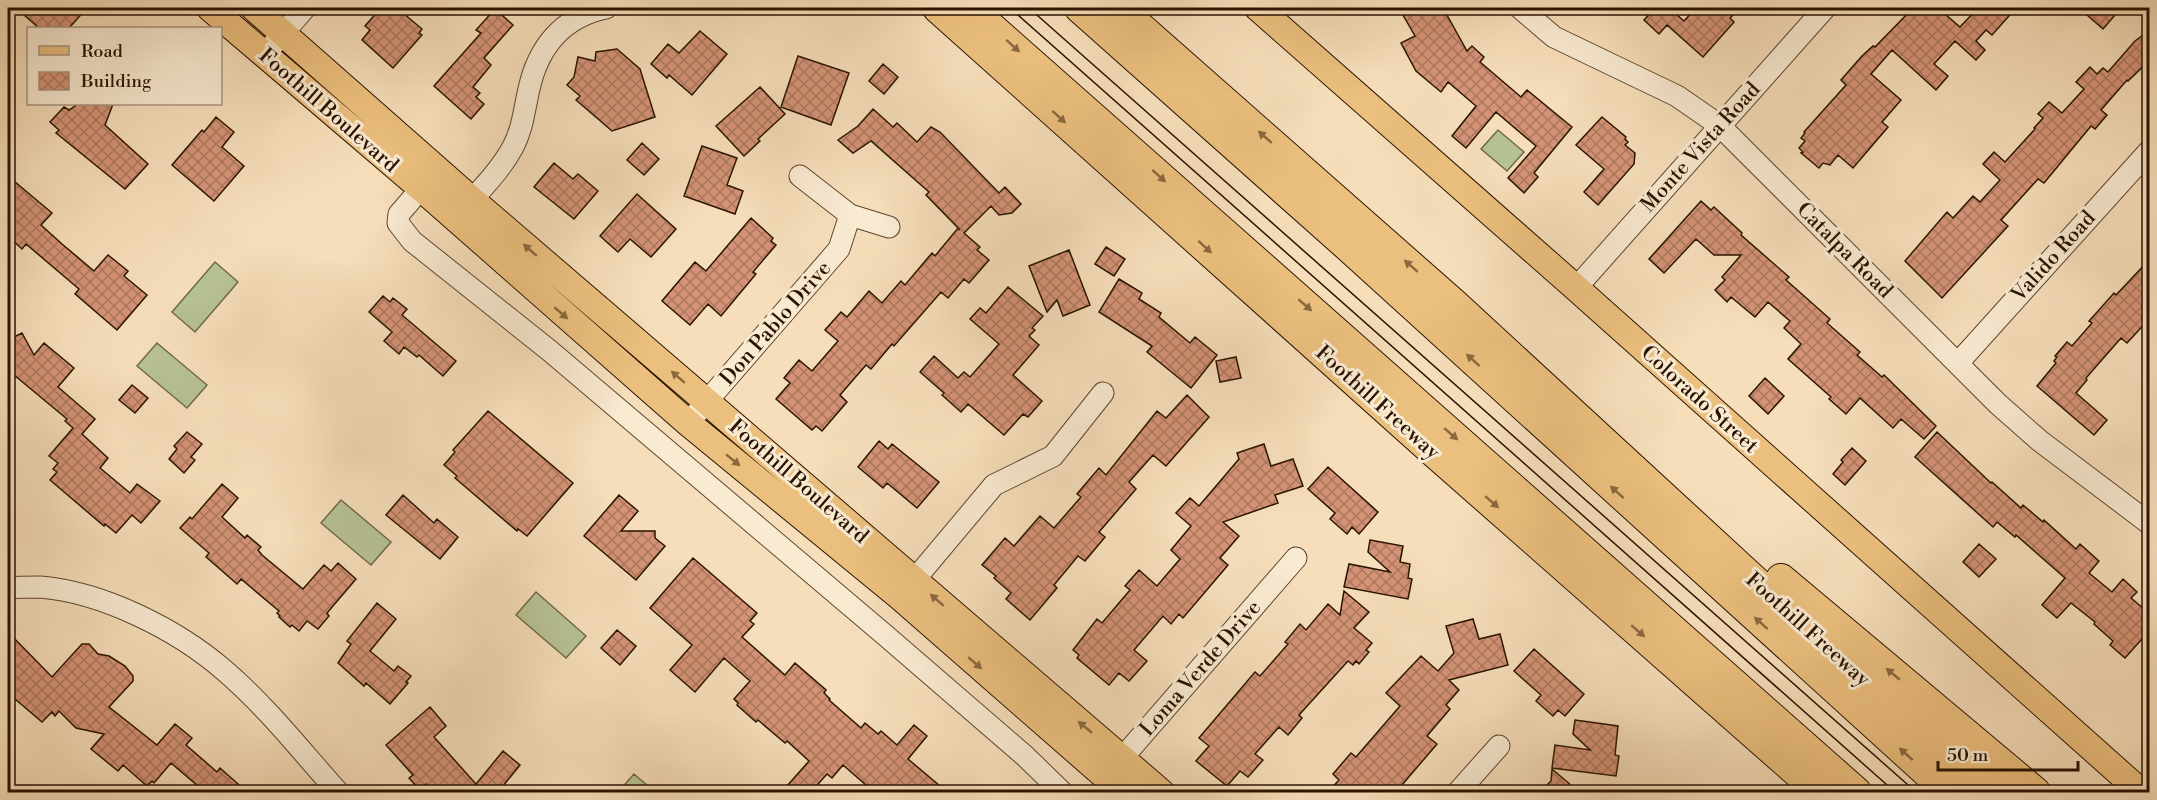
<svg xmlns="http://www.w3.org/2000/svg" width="2157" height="800" viewBox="0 0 2157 800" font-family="'Libre Bodoni',serif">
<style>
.grass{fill:#b7c294;stroke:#706a4a;stroke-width:1.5}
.building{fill:url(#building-cross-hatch);stroke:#2a1300;stroke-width:1.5}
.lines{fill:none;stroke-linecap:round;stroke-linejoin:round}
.minor-casing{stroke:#5d462e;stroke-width:23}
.major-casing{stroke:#2a1300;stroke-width:28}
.highway-casing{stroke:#2a1300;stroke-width:32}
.minor{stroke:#f9ead2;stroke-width:21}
.major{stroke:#ebbf7d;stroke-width:26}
.highway{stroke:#ebbf7d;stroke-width:30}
.tram{stroke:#2a1300;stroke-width:1.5}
.oneway{fill:#8a693e}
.labels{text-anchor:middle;stroke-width:6;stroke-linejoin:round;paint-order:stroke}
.street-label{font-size:21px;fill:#2a1300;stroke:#f9ead2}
</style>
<defs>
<pattern id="building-cross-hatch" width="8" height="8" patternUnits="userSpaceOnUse" patternTransform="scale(1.5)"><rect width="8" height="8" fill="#d49376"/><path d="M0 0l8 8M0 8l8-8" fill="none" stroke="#ac775e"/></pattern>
</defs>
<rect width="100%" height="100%" fill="#f6deba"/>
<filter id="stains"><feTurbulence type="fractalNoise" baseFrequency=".00333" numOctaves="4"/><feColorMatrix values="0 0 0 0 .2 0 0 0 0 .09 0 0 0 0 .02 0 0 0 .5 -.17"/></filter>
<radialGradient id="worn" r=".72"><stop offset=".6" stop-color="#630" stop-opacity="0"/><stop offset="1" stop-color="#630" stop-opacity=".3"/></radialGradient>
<path class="grass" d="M1498 130 1524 152 1507 171 1481 149Z
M215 262 238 282 195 332 172 312Z
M157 343 207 385 187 408 137 366Z
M341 500 391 542 371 565 321 523Z
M536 592 586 636 566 658 516 615Z
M634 774 655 792H618Z"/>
<path class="building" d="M16 8H87L69 28H39Z
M381 8H397L422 29 419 33 422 35 393 68 362 40 370 30 365 26Z
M1399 8H1443L1467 51 1472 46 1484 57 1480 62 1521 97 1527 90 1572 127 1534 173 1538 177 1524 193 1508 178 1536 146 1496 112 1466 148 1452 136 1476 106 1448 82 1441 92 1416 71 1401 43 1415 36Z
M1655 8H1669L1684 21 1696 8H1740L1730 18 1734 22 1703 57 1667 25 1659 34 1644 20Z
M1913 8H1938L1960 27 1978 8H2016L1992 35 1986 30 1976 41 1985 50 1976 60 1955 41 1934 64 1948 76 1936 90 1892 50 1871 74 1901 100 1882 122 1888 127 1853 168 1838 155 1830 165 1823 163 1819 168 1801 153 1803 152 1799 148 1805 141 1801 138 1805 133 1804 132 1846 85 1841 80 1862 56 1873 46 1875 47Z
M2094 8H2121L2103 29 2087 15Z
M495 9 513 25 484 58 491 65 473 87 480 93 476 97 484 104 471 119 434 86 481 33 476 30Z
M2150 30V60L2128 81 2127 80 2101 110 2107 115 2095 129 2091 126 2044 183 2038 179 2001 220 2008 226 1942 298 1905 261 1947 212 1953 218 1973 196 1980 202 2000 180 1983 164 1994 152 2005 162 2035 129 2034 128 2043 118 2038 114 2049 102 2062 113 2084 89 2076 82 2090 67 2097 74 2103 68 2108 72 2135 41Z
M700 31 727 54 692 95 669 75 667 78 651 64 668 44 679 53Z
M617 49 640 69 655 117 612 131 576 100 580 96 567 85 574 77 578 57 595 61 596 52Z
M798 56 849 73 831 125 781 107Z
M883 64 898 77 884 94 869 81Z
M760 87 785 114 758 139 760 141 744 156 716 126Z
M78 104H113L105 125 148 164 125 189 56 133 59 130 50 122 64 107 69 110Z
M873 109 893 127 897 123 917 142 931 127 940 132 999 193 1005 187 1021 204 1012 213 999 215 991 206 964 233 980 247 977 250 989 260 969 283 964 279 948 298 941 292 894 346 892 344 871 369 866 365 840 395 847 402 822 431 816 426 812 430 776 399 790 383 784 378 799 360 812 371 838 341 825 330 841 312 847 317 869 291 882 303 901 281 905 285 932 253 935 256 958 228 960 230 926 195 929 192 871 141 853 153 838 140 858 126Z
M216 117 234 132 222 147 244 166 214 201 172 165 202 130 204 132Z
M1602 117 1626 137 1625 139 1628 142 1625 145 1635 153 1634 164 1598 205 1584 192 1604 169 1576 145Z
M642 143 659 159 644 175 627 160Z
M702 146 737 158 727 185 743 191 735 214 684 196Z
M554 163 573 179 578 174 598 191 574 219 534 187Z
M8 176 52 213 41 225 62 244 94 271 108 255 128 271 124 276 147 295 117 330 75 294 79 289 26 244 22 249 8 236Z
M637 194 676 229 651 257 630 239 618 252 600 236Z
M1701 201 1711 210 1714 207 1742 233 1741 235 1789 277 1786 280 1830 319 1827 323 1860 352 1857 355 1882 377 1884 375 1936 426 1924 439 1901 419 1893 428 1860 398 1846 414 1829 399 1831 397 1788 359 1801 344 1784 328 1790 321 1768 302 1755 317 1731 297 1727 302 1715 290 1725 280 1722 277 1741 255H1714L1696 239 1664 273 1649 259Z
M751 218 773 238 771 241 776 245 753 272 756 274 721 316 708 304 690 325 662 301 695 262 706 271Z
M1106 247 1125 259 1114 276 1095 264Z
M1069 250 1090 305 1063 316 1057 300 1047 312 1029 266Z
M2150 259V318L2127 343 2121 338 2086 378 2087 380 2076 393 2107 420 2094 435 2037 386 2056 363 2054 361 2057 357 2055 356 2067 342 2072 346 2092 323 2089 321 2114 293 2116 295Z
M1119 279 1142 293 1139 299 1161 313 1159 317 1190 343 1195 337 1217 355 1191 388 1147 352 1152 346 1099 312Z
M1008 287 1043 316 1032 328 1035 330 1029 336 1039 345 1013 375 1042 401 1028 417 1023 414 1004 435 968 404 961 412 942 395 944 393 920 372 934 356 958 378 964 372 970 377 999 344 970 319 980 308 986 313Z
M383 296 390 302 393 298 407 309 402 315 456 361 443 376 419 355 417 357 404 347 399 354 384 341 392 332 369 312Z
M22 333 34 355 44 343 74 368 58 387 95 419 82 434 108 458 100 468 130 493 137 484 160 501 141 523 132 515 116 533 105 524 104 526 50 480 57 472 53 469 58 463 49 456 73 428 65 421 67 419 8 370V340Z
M1236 357 1241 378 1220 382 1216 361Z
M1765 378 1784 396 1768 414 1749 396Z
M132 385 148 398 135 413 119 400Z
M1187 395 1209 417 1166 466 1153 455 1129 482 1136 489 1099 532 1105 537 1085 561 1078 556 1054 585 1057 588 1030 620 1006 599 1011 593 994 578 996 576 982 565 1005 538 1014 546 1040 516 1054 528 1081 497 1077 494 1099 468 1106 475 1157 411 1166 418Z
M488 411 573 483 527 536 518 529 517 531 455 478 457 476 444 465 455 452 453 450Z
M187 432 202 444 191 457 195 460 184 473 169 459 177 449 174 446Z
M1937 432 1991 483 1992 482 2021 508 2023 505 2043 522 2044 520 2076 549 2080 544 2099 561 2089 573 2112 592 2123 579 2137 592 2131 598 2150 614V630L2125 658 2110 645 2113 641 2094 624 2095 622 2071 603 2057 618 2042 605 2065 578 2016 535 2015 537 1997 522 1993 527 1915 457Z
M879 441 888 449 892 444 939 482 917 508 887 483 883 488 858 467Z
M1264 444 1271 466 1293 459 1303 486 1275 495 1278 503 1223 522 1239 536 1220 558 1228 565 1183 618 1179 614 1171 624 1163 616 1134 650 1147 661 1129 681 1119 673 1109 685 1077 658 1079 655 1073 650 1097 619 1102 623 1130 590 1125 586 1139 570 1157 586 1180 559 1171 550 1191 526 1176 513 1190 498 1199 506 1239 459 1237 453Z
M1852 448 1866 461 1845 485 1833 474 1843 462 1841 460Z
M1328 467 1378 512 1359 534 1352 527 1347 534 1330 519 1335 513 1308 489Z
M222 484 238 498 222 517 245 538 247 535 261 547 258 550 262 555 303 589 324 565 331 571 338 563 356 579 327 613 329 616 318 629 307 621 299 631 292 625 290 627 279 617 280 616 277 613 279 611 241 579 237 584 206 557 209 553 180 528 190 517 192 519Z
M403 495 434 523 437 519 458 537 440 559 386 515Z
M619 495 638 511 621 531H655V538L665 546 636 580 584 536Z
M1370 540 1403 546 1400 562 1410 564 1408 578 1412 579 1408 599 1344 587 1349 564 1390 572 1368 552Z
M1979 544 1996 559 1979 577 1963 562Z
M693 558 757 613 750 621 754 624 742 637 785 675 795 663 826 690 824 693 830 699 829 700 861 728 865 723 878 734 881 731 897 745 914 725 927 736 908 759 947 792H874L843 765 832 778 827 774 811 792H797L788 785 809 761 787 741 785 743 758 720 756 722 737 705 738 703 734 699 750 681 724 658 695 692 670 670 692 645 650 608Z
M1344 591 1369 612 1354 628 1372 643 1366 650 1369 652 1359 664 1356 661 1353 665 1348 661 1299 715 1302 718 1288 735 1279 727 1255 754 1263 760 1248 777 1240 771 1227 786 1196 761 1209 746 1199 738 1255 672 1260 676 1288 644 1285 642 1300 624 1306 630 1328 604 1340 615Z
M377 603 396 619 370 651 394 671 398 666 411 676 406 682 408 683 390 704 366 683 364 686 338 663 351 644 347 641Z
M1473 619 1479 639 1500 634 1508 665 1449 680 1459 690 1446 705 1450 709 1427 736 1437 744 1396 792H1328L1339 780 1333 774 1351 753 1356 757 1400 706 1386 693 1421 656 1438 671 1454 653 1446 626Z
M617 630 636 646 620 665 601 648Z
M8 632 52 677 82 644H89L98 654 109 656 125 666 133 676V681L109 707 157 745 175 724 192 738 186 745 217 772 220 768 247 792H205L171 763 154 783 152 781 147 786 123 765 118 771 91 749 104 734 76 728 59 711 55 716 52 712 42 722 8 693Z
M1534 649 1584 694 1565 716 1558 710 1553 716 1536 701 1541 695 1514 671Z
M430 707 446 726 434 737 483 792H433L426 784 420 790 409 778 413 775 386 745Z
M1575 720 1618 726 1615 755 1619 756 1616 776 1552 768 1555 745 1590 750 1573 734Z
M503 751 520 765 498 792H487L476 784Z
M1552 769 1579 792H1540L1551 781Z"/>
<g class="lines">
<defs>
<path id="minor" d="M1520 8 1554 37 1677 96 1719 125 1998 404 2040 441 2150 524
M265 54 305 8
M800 176 850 215 889 227
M431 177 399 214 398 223 412 241 550 351 885 635 1025 756 1062 792
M461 211C479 192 500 171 513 147 523 128 524 110 529 89 538 48 562 17 606 8
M1576 288 1825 8
M1958 363 2150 150
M688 423 839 249 850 215
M8 588C18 587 29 587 40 587 103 592 178 630 225 671 267 707 302 752 338 792
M905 591 994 485 1053 456 1103 393
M1111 771 1296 558
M1458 792 1499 746"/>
<path id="major" d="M210 8 421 188 688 423 900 597 1123 792
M254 8 472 200 1161 792
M1258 8 1576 288 2141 792"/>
<path id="highway" d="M938 8 1434 452 1820 792
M969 8 1856 792
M1080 8 1351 249 1949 792
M1118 8 1455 305 1846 665 1991 792
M1781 579 2035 792"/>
</defs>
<use href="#minor" class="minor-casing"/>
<use href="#major" class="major-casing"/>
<use href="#highway" class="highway-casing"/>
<use href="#minor" class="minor"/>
<use href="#major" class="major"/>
<use href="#highway" class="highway"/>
<path class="tram" d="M1010 8 1895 792
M1029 8 1916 792"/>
</g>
<defs><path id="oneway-solid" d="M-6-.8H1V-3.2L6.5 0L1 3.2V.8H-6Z" transform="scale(1.5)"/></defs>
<g class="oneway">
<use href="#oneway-solid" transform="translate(1013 46) rotate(42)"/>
<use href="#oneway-solid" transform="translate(1059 117) rotate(42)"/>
<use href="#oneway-solid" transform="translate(1265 137) rotate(-139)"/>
<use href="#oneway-solid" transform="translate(1159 176) rotate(42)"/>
<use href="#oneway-solid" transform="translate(1205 247) rotate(42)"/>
<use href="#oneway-solid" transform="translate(530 250) rotate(-139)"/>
<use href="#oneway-solid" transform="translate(1411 266) rotate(-139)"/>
<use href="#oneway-solid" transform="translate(1305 305) rotate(41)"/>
<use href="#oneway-solid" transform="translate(561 313) rotate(41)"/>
<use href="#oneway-solid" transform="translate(1473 360) rotate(-138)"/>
<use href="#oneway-solid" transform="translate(678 377) rotate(-139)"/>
<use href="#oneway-solid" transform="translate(1451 434) rotate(41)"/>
<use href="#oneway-solid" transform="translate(733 460) rotate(39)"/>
<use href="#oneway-solid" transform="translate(1617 492) rotate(-138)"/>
<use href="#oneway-solid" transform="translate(1492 502) rotate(41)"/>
<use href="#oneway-solid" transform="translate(937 600) rotate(-139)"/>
<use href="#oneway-solid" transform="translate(1761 623) rotate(-138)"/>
<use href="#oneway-solid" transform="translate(1638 631) rotate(41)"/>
<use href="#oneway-solid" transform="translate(975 663) rotate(41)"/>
<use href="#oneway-solid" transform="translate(1893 674) rotate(-140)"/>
<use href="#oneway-solid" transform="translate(1085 727) rotate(-140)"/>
<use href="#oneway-solid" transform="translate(1906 754) rotate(-138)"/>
</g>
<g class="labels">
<g class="street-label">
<text transform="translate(329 110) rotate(41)" y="7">Foothill Boulevard</text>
<text transform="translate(1700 147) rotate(-48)" y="7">Monte Vista Road</text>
<text transform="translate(1845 250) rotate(45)" y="7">Catalpa Road</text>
<text transform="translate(2053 256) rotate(-48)" y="7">Valido Road</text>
<text transform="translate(775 323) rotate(-49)" y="7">Don Pablo Drive</text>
<text transform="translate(1700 399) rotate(42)" y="7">Colorado Street</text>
<text transform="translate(1378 402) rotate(42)" y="7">Foothill Freeway</text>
<text transform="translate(799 481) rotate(41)" y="7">Foothill Boulevard</text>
<text transform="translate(1808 629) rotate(42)" y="7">Foothill Freeway</text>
<text transform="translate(1200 668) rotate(-49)" y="7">Loma Verde Drive</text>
</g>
</g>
<rect width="2157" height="800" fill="none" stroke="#f6deba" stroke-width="30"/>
<rect x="9" y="9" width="2139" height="782" fill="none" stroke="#2a1300" stroke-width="3"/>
<rect x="15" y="15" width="2127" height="770" fill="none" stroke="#2a1300" stroke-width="1.5"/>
<rect x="27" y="27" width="195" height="78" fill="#f9ead2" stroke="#a6947e" stroke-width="1.5"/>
<rect x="39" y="46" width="30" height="9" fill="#ebbf7d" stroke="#a6947e" stroke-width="1.5"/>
<text x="81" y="57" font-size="18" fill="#2a1300">Road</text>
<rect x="39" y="72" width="30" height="18" fill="url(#building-cross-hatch)" stroke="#a6947e" stroke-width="1.5"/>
<text x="81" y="87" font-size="18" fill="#2a1300">Building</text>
<path d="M1938 761v9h140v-9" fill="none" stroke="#2a1300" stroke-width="3"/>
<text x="1947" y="761" font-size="18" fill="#2a1300" stroke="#f9ead2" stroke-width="4.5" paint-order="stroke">50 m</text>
<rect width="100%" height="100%" filter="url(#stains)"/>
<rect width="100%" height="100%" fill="url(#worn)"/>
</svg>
